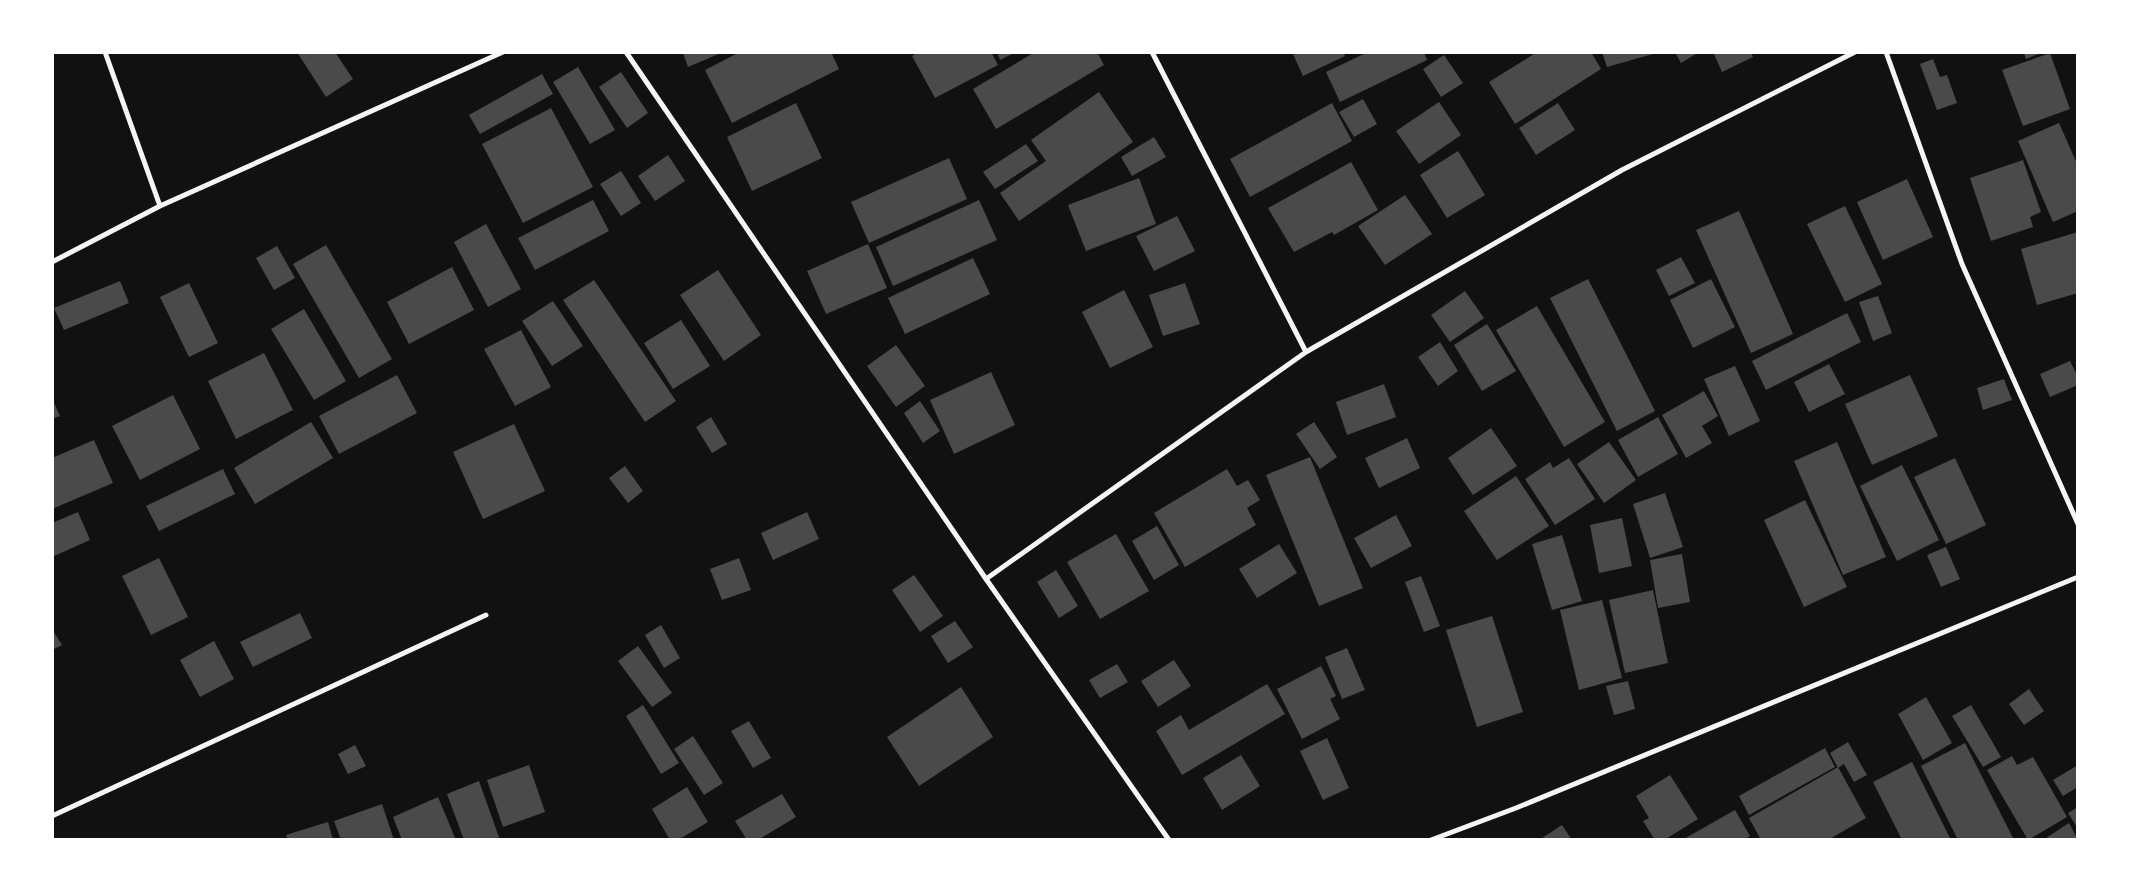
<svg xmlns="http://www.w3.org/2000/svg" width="2130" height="892" viewBox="0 0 2130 892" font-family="Overpass,sans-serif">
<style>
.building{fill:#4a4a4a}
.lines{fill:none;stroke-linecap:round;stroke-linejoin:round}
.minor{stroke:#f5f5f5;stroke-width:5}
</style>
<rect width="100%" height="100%" fill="#111"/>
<path class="building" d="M297 52H335L353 79 326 97Z
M740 52H831L839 69 732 123 705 70Z
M918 52H991L998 65 935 98 912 56Z
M997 52H1016L1000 60Z
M1035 52H1097L1104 65 996 129 973 89Z
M1292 52H1343L1345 56 1303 76Z
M1368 52H1424L1427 60 1340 102 1326 72Z
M1537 52H1591L1601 69 1515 124 1489 82Z
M1602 52H1652L1653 54 1607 67Z
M1675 52H1699L1681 63Z
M1713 52H1751L1753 57 1722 72Z
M683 53H721L688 67Z
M2024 53H2041L2026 59Z
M2050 53 2070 109 2023 126 2002 70Z
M1444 55 1463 83 1441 97 1423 69Z
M1933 59 1940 77 1947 75 1957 103 1937 110 1920 64Z
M578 67 615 130 590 144 553 82Z
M621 72 648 113 627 128 599 87Z
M542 74 553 94 480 134 469 115Z
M1099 92 1133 142 1019 221 1000 193 1046 161 1031 140Z
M1363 99 1377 124 1354 137 1339 112Z
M1439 102 1461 135 1419 164 1396 131Z
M796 103 822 158 752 191 727 137Z
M1332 103 1352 141 1250 197 1230 159Z
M1558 103 1575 130 1536 155 1519 128Z
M551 108 593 187 523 223 482 144Z
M2059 123 2078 166V211L2053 222 2018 141Z
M1154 137 1166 157 1132 176 1121 157Z
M1026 144 1038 161 995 189 983 172Z
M1458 151 1485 195 1447 218 1420 175Z
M668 155 685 181 655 201 638 176Z
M949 158 967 199 869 243 851 202Z
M2023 160 2041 212 2030 217 2033 227 1991 241 1970 178Z
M1351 162 1378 210 1334 235 1332 232 1294 252 1268 208Z
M621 171 641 203 621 216 600 184Z
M1139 178 1156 224 1086 251 1068 205Z
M1907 179 1933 237 1883 260 1857 202Z
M1405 195 1432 234 1385 265 1358 226Z
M593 200 609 231 535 270 518 238Z
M979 200 997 240 893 286 876 247Z
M1845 206 1882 284 1845 302 1807 224Z
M1739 211 1793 334 1751 353 1696 230Z
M1177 216 1195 251 1154 271 1136 236Z
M486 224 521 289 488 307 454 242Z
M2078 232V293L2037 305 2021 249Z
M868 244 887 288 826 314 807 271Z
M326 245 392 359 359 378 293 264Z
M277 246 295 278 274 290 256 258Z
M1681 257 1695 283 1669 296 1656 270Z
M973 258 990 294 905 334 888 298Z
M452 267 474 310 409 344 387 302Z
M718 270 761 335 724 361 680 295Z
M1588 279 1655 411 1617 431 1550 298Z
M1711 279 1735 327 1693 348 1670 300Z
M594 280 676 401 645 422 563 300Z
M120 281 129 303 64 330 54 308Z
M189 283 218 343 189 357 160 297Z
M1185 283 1200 324 1163 336 1149 295Z
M1124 290 1153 347 1110 368 1082 312Z
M1465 291 1484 318 1450 342 1431 315Z
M1878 296 1892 333 1873 341 1859 302Z
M553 301 583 346 552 366 522 321Z
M1537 306 1605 422 1564 447 1496 330Z
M304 309 346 381 314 400 271 329Z
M1847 313 1861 342 1766 390 1752 361Z
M681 320 710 366 673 389 644 343Z
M1487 324 1516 371 1482 391 1454 345Z
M521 330 551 387 515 406 484 349Z
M1440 342 1458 371 1438 386 1418 357Z
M896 345 925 386 896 407 867 366Z
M264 353 293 410 236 439 208 381Z
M2070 361 2078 377V385L2050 397 2040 374Z
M1829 364 1845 394 1809 412 1794 382Z
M1735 366 1760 421 1729 436 1704 379Z
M991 372 1015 425 954 454 930 400Z
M397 375 417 413 339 454 319 416Z
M1910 375 1938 436 1872 465 1845 404Z
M2004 379 2012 400 1983 410 1977 388Z
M1384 384 1396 417 1347 435 1336 402Z
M1704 391 1718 416 1702 426 1712 443 1686 458 1662 415Z
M173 395 200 449 140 480 112 426Z
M52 398 60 416 52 419Z
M920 401 940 431 923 443 904 413Z
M711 417 727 444 712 453 696 427Z
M1658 417 1678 454 1638 477 1618 440Z
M311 422 333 458 255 504 234 468Z
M1314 422 1337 457 1320 469 1296 434Z
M514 424 545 491 483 519 453 452Z
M1491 428 1517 466 1473 495 1448 458Z
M1407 438 1420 468 1379 488 1365 458Z
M94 440 113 483 52 509V458Z
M1609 442 1636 480 1604 503 1577 464Z
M1837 442 1886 557 1843 575 1794 461Z
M1310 457 1363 588 1319 606 1266 475Z
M1569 458 1595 499 1555 525 1525 479 1550 462 1553 468Z
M1955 458 1986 525 1946 544 1914 477Z
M1902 465 1939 540 1897 561 1860 486Z
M625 466 643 491 628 503 609 478Z
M223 469 235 494 159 531 146 506Z
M1227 469 1237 486 1248 480 1260 500 1247 508 1256 525 1185 567 1154 513Z
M1516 476 1549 526 1497 560 1464 511Z
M1665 493 1683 547 1650 558 1633 504Z
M1805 500 1847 587 1804 607 1764 520Z
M78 512 90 540 52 557V523Z
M807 512 819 539 773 560 761 533Z
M1396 515 1412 546 1371 568 1354 538Z
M1622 518 1632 566 1599 573 1590 525Z
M1157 526 1179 565 1154 580 1132 541Z
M1116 534 1149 591 1100 619 1067 562Z
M1562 535 1582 601 1552 610 1532 544Z
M1279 544 1297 573 1257 598 1239 569Z
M1946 547 1960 579 1941 587 1927 555Z
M1682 554 1690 602 1658 608 1650 560Z
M159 558 188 617 151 635 122 576Z
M739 558 751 590 722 600 710 569Z
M1056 570 1078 606 1059 618 1037 582Z
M914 575 943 616 920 632 892 590Z
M1421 576 1440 626 1424 632 1405 582Z
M1653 590 1668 663 1625 673 1609 600Z
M1602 600 1622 678 1579 690 1560 610Z
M300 613 312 638 253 667 240 642Z
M1492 616 1523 712 1477 727 1446 630Z
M955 621 973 647 948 663 931 636Z
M661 625 680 658 664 668 645 635Z
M52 629 62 645 52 650Z
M214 641 234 679 200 697 180 660Z
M638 646 672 693 652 707 618 661Z
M1347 648 1365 690 1342 699 1325 657Z
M1174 660 1191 686 1158 707 1141 681Z
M1117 664 1128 682 1100 698 1089 680Z
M1321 666 1336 696 1330 699 1340 719 1302 739 1277 689Z
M1628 681 1635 709 1614 715 1606 686Z
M1267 684 1285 714 1182 775 1156 731 1181 715 1189 730Z
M961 687 993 737 919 786 887 737Z
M2029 689 2044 711 2024 725 2009 704Z
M1926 697 1952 743 1923 760 1898 714Z
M643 705 679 763 661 774 626 716Z
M1971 705 2001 757 1983 767 1952 716Z
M749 721 771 758 753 768 731 731Z
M693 736 723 783 704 795 674 749Z
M1327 738 1349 788 1323 800 1300 751Z
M1848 742 1867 775 1854 782 1844 764 1838 768 1830 753Z
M1965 743 2014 840H1958L1921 766Z
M355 745 366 766 348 774 338 754Z
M1825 748 1835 767 1749 815 1739 796Z
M1241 755 1260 786 1222 810 1203 778Z
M2012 756 2017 765 2033 757 2067 817 2028 840 1987 770Z
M1912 762 1951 840H1902L1873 782Z
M529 765 545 812 503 827 487 780Z
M2078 765V787L2063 796 2053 780Z
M1838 767 1866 818 1828 840H1761L1749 818Z
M1670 775 1698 819 1664 840H1655L1643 821 1649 818 1636 796Z
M479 781 500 840H464L447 794Z
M687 787 708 822 678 840H670L652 809Z
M782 794 796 817 758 840H747L735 821Z
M438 797 456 840H402L393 817Z
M382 804 394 840H341L334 821Z
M2078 807V829L2068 813Z
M1735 810 1750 836 1744 840H1682Z
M328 822 333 840H288L286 835Z
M2069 823 2078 840H2043Z
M1562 825 1572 840H1539Z"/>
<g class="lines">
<path class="minor" d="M105 52 160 206
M626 52 986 579 1169 840
M1152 52 1306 352
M1886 52 1962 264 2078 524
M52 262 160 206 503 52
M986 579 1306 352 1622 170 1855 52
M52 816 486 615
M1431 840 1516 808 2078 577"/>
</g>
<rect width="2130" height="892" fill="none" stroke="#ffffff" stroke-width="108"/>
</svg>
